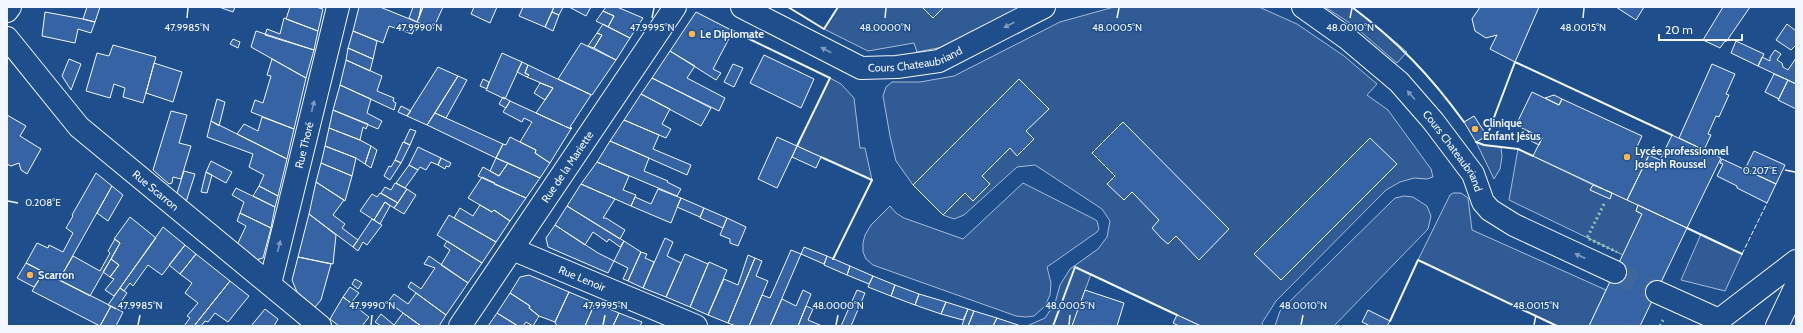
<svg xmlns="http://www.w3.org/2000/svg" width="1803" height="333" viewBox="0 0 1803 333" font-family="Cabin,sans-serif">
<style>
.built{fill:#305b95;stroke:#a8bbd7}
.building{fill:#3563a3;stroke:#f2f6ff}
.lines{fill:none;stroke-linecap:round;stroke-linejoin:round}
.minor-tunnel{stroke:#3f679d;stroke-width:22;stroke-dasharray:22 11;stroke-linecap:butt}
.minor-casing{stroke:#f2f6ff;stroke-width:24}
.major-casing{stroke:#f2f6ff;stroke-width:24}
.minor{stroke:#1f4e8c;stroke-width:22}
.major{stroke:#1f4e8c;stroke-width:22}
.hedge{stroke:#97c8a6;stroke-width:3;stroke-dasharray:2 3;stroke-linecap:butt}
.fence{stroke:#f2f6ff;stroke-width:1;stroke-dasharray:5 2;stroke-linecap:butt}
.wall{stroke:#f2f6ff;stroke-width:2}
.oneway{fill:#7e9ac0}
.ticks{fill:none;stroke:#f2f6ff;stroke-width:1.5}
.poi-dot{fill:#ffb74d;stroke:#1f4e8c;stroke-width:1.5}
.labels{text-anchor:middle;stroke-width:3;stroke-linejoin:round;paint-order:stroke}
.poi-label{font-size:11px;font-weight:bold;fill:#f2f6ff;stroke:#1f4e8c;text-anchor:start}
.street-label{font-size:11px;fill:#f2f6ff;stroke:#1f4e8c}
.ticks-label{font-size:10px;text-anchor:middle;fill:#f2f6ff;stroke:#1f4e8c;stroke-width:3;stroke-linejoin:round;paint-order:stroke}
</style>
<rect width="100%" height="100%" fill="#1f4e8c"/>
<path class="built" d="M838 7H922L933 18 944 7H1022L943 47 917 52 914 43 868 51 824 29Z
M1114 7H1259L1297 24 1344 56 1377 84 1367 95 1388 110 1431 169 1433 177 1427 179 1414 178 1400 182 1386 190 1276 301 1262 323 1263 326H1201L1091 274 1072 326H1027L1045 318 1055 303 1060 285 1070 269 1098 249 1107 237 1110 221 1102 209 1035 165 1017 167 964 215 954 219 943 215 913 185 896 161 890 136 883 96 886 87 892 82H920L954 76 1060 22Z
M1325 7H1352L1379 28 1407 52 1397 63 1353 25Z
M830 78 841 84 854 98 860 148H865L872 180 797 146Z
M1476 142 1484 145 1501 147 1502 157 1500 169 1494 179Z
M1518 149 1593 185 1590 190 1610 198 1612 193 1638 205 1636 211 1642 214 1623 255 1509 200Z
M1023 183 1094 219 1097 221 1099 229 1097 232 1047 267 1051 283 1050 295 1045 306 1034 316 1026 317 1016 316 873 265 866 259 863 252V243L865 235 871 225 890 206 896 213 904 218 963 239Z
M1453 193H1461L1468 198 1472 230 1606 290 1589 326H1557L1418 260 1450 195Z
M1404 196 1413 197 1427 206 1431 216 1428 229 1334 326H1275L1280 311 1395 198Z
M1701 234 1742 254 1725 291 1681 280Z"/>
<path class="building" d="M87 7H100L95 22 83 19Z
M219 7H235L233 12Z
M290 7H316L323 9 318 31 286 19Z
M359 7H380L417 22 412 34 389 26 383 43 353 31Z
M413 7H423L417 22 409 18Z
M423 7H443L433 29 417 22Z
M474 7H497L490 23 471 14Z
M523 7H554L545 27 519 16Z
M554 7H563L559 15 552 12Z
M569 7H591L586 16Z
M606 7H617L643 18 630 38 608 27 614 16 603 11Z
M922 7H944L933 18Z
M1480 7H1539L1515 62 1490 49 1497 35 1486 38 1475 31 1472 19Z
M1616 7H1644L1636 20Z
M1723 7H1750L1726 42 1725 41 1720 48 1703 40Z
M603 11 614 16 608 27 596 21Z
M45 12 83 19 95 22 91 33 78 29 75 43 42 36Z
M552 12 559 15 553 31 545 27Z
M696 12 733 31 713 69 721 73 716 80 670 51Z
M284 18 318 31 314 50 265 35 267 29 280 34Z
M603 24 630 38 616 60 594 48 602 35 597 33Z
M1787 24 1796 31V45L1791 50 1776 40Z
M256 31 314 50 306 78 251 47Z
M353 31 377 41 373 59 348 48Z
M597 33 602 35 594 48 588 46Z
M233 39 240 42 238 48 230 44Z
M1736 41 1764 54 1758 66 1731 53Z
M581 43 616 60 592 95 558 79Z
M113 45 156 57 143 103 123 97 125 88 114 84 110 98 86 91 97 53 109 56Z
M348 48 373 59 370 71 346 60Z
M1775 50 1781 54 1777 60 1782 63 1783 67 1788 70 1796 58V84L1758 66 1762 57 1770 61V57Z
M670 51 695 66 687 78 725 98 719 111 652 78Z
M502 53 522 62 505 99 486 90Z
M764 55 814 79 801 108 750 83Z
M69 59 81 64 71 90 62 76Z
M272 59 306 78 294 129 251 112 255 100 263 103 271 76 267 75Z
M346 60 382 76 377 91 394 98 393 101 396 103 394 110 340 85Z
M522 62 528 65 525 73 529 75 527 77 517 72Z
M154 63 182 72 173 102 146 93Z
M733 64 743 68 734 87 724 82Z
M1712 64 1735 74 1726 94 1729 95 1719 117 1716 116 1708 134 1711 135 1704 150 1679 138Z
M528 65 591 95 570 127 572 128 571 129 536 113 553 88 527 77 529 75 525 73Z
M438 67 458 76 427 125 407 116Z
M1774 74 1788 80 1779 99 1765 92Z
M458 76 467 80 446 118 435 113Z
M652 78 711 108 701 126 641 94Z
M483 79 489 82 487 89 480 86Z
M1019 79 1049 109 1026 131 1034 139 1017 156 1010 148 982 176 990 184 973 201 965 193 943 215 913 185Z
M1788 80 1796 84V109L1778 100Z
M540 83 553 88 545 100 534 93Z
M340 85 371 99 367 113 382 121 378 129 333 110Z
M1532 92 1559 105 1562 99 1642 136 1636 149 1649 155 1627 200 1533 156 1542 138 1516 125Z
M641 94 670 109 662 124 671 129 666 138 624 120Z
M1554 95 1562 99 1559 105 1545 98Z
M503 97 510 101 506 108 499 104Z
M217 99 225 102 219 126 211 121Z
M510 101 571 129 550 163 535 153 536 150 520 142 532 122 524 118 522 122 503 112Z
M401 106 411 111 407 116 398 112Z
M333 110 368 124 366 129 363 127 360 140 329 128Z
M171 111 187 115 179 143 191 146 181 179 173 177 172 183 169 184 153 170Z
M435 113 503 144 496 158 427 125Z
M7 115 26 126 20 136 41 149 27 174 21 170 19 163 11 166 7 164Z
M1474 116 1487 136 1476 142 1464 122Z
M262 117 294 129 287 159 237 134 244 124 258 131Z
M624 120 659 135 653 149 691 165 687 175 610 141Z
M211 121 287 159 278 196 259 186 264 175 249 167 253 154 207 137Z
M1123 122 1229 229 1199 260 1176 236 1168 244 1161 238 1152 228 1159 220 1132 192 1124 200 1107 184 1115 176 1092 153Z
M329 128 360 140 371 146 365 164 356 158 325 146Z
M410 129 416 131 410 145 404 142Z
M1528 131 1542 138 1539 145 1531 141Z
M1672 135 1721 158 1687 228 1627 200 1649 155 1660 160Z
M510 137 536 150 535 153 550 163 540 178 496 158 503 144 506 145Z
M777 137 797 146 777 188 758 179Z
M1370 138 1397 164 1281 280 1254 254Z
M610 141 649 158 644 171 668 181 667 182 681 189 677 196 597 162Z
M403 142 410 145 401 163 395 160Z
M325 146 356 158 352 176 321 163Z
M371 146 377 150 371 168 365 164Z
M797 146 821 157 816 168 792 157Z
M418 147 441 158 438 165 431 162 426 170 420 167 418 170 409 165Z
M1754 151 1785 165 1776 184 1745 169Z
M441 158 451 163 449 167 446 166 445 169 438 165Z
M496 158 508 163 499 176 490 171Z
M1722 159 1776 184 1767 203 1737 188V186L1717 176 1723 164 1720 163Z
M395 160 401 163 390 180 384 176 389 166 391 167Z
M211 161 232 172 226 183 206 172Z
M597 162 629 176 623 190 636 195 631 206 581 184Z
M321 163 352 176 345 201 316 182Z
M508 163 540 178 526 198 478 176 483 167 499 176Z
M409 165 418 170 405 188 396 183Z
M184 171 195 174 186 202 177 193Z
M206 172 212 175 207 193 201 192Z
M96 173 112 186 59 280 26 263 37 243 48 248 49 245 63 252 73 233 66 228 73 216 72 215Z
M482 177 495 183 494 184 526 198 510 221 494 210 492 212 468 198Z
M316 182 344 200 333 215 345 224 342 228 358 240 353 247 309 214Z
M395 183 407 189 398 203 381 193 385 187 391 190Z
M581 184 615 199 603 218H606L625 230 620 239 567 206Z
M1593 185 1612 193 1610 199 1590 190Z
M112 186 123 195 108 221 97 213Z
M259 186 278 196 275 207 253 196Z
M236 188 275 207 271 228 240 213 244 202 232 195Z
M407 189 416 195 404 214 394 208Z
M658 189 681 198 671 223 631 206 635 197 651 204Z
M380 193 398 203 394 208 385 202 374 220 360 211 372 194 377 197Z
M681 198 704 208 700 217 677 207Z
M385 202 390 206 380 224 374 220Z
M480 205 492 212 494 210 510 221 496 242 454 218 460 208 473 216Z
M1638 205 1687 228 1640 326H1589L1642 214 1636 211Z
M567 206 624 241 620 247 609 239 607 242 593 232 585 245 555 225Z
M704 208 727 218 723 228 700 218Z
M240 213 271 228 263 258 256 260 237 245 246 226 237 221Z
M309 214 336 235 333 264 298 257Z
M449 215 496 242 482 263 437 235Z
M130 217 156 238 114 296 105 290 114 279 110 277 119 265 111 259 120 243 114 239Z
M727 218 746 227 738 246 730 243V239L720 235Z
M372 219 382 225 367 245 363 242 358 251 353 247Z
M555 225 598 253 614 261 608 273 548 247 546 238Z
M163 227 185 245 162 275 148 265 133 286 130 283 124 291 120 288Z
M665 238 673 242 667 256 681 263 666 297 643 288Z
M115 239 120 243 90 296 59 280 73 256 100 271 110 253 108 251Z
M447 241 482 263 468 283 441 265 450 250 444 246Z
M624 241 641 252 628 281 623 279 628 268 614 261Z
M185 245 196 254 180 274 169 265Z
M804 247 827 256 824 264 801 254Z
M791 250 801 254 770 326H749L762 295 770 298Z
M641 252 647 254 645 258 654 262 643 288 628 281Z
M196 254 230 281 194 326H184L190 318 187 316 198 303 185 293 192 283 180 274Z
M685 254 708 264 690 307 666 297Z
M748 255 755 258 728 323 708 315 724 279 738 285Z
M429 256 468 283 446 315 408 287 411 282 421 289 435 268 424 264Z
M827 256 850 266 847 275 824 265Z
M298 257 331 264 321 300 315 307 297 292 292 280Z
M755 258 762 261 756 276 768 281 749 326H736L728 323Z
M111 259 119 265 110 277 103 272Z
M709 262 727 270 708 315 690 307Z
M26 263 44 272 34 287 17 278Z
M850 266 873 276 869 284 847 275Z
M44 272 111 306 100 326 32 291Z
M529 275 569 292 555 322 539 316 529 308 530 306 510 293 520 277Z
M873 276 895 285 891 296 868 287Z
M355 279 362 283 358 289 352 284Z
M230 281 249 296 228 322 215 313 208 322 205 321 201 326H194Z
M895 285 919 294 915 305 891 296Z
M350 287 359 293 351 303 343 297Z
M120 288 127 293 116 309 108 305Z
M803 290 811 294 798 326H770L782 299 796 306Z
M857 290 865 293 851 326H841Z
M1085 290 1124 303 1117 326H1072Z
M569 292 595 303 585 326H557L555 322Z
M416 293 446 315 439 326H421L388 302 394 294 408 304Z
M510 293 530 306 529 308 539 316 533 326 526 322 523 326H518L497 313Z
M919 294 946 302 941 314 915 305Z
M343 297 369 317 362 326H339L330 319Z
M946 302 968 309 963 320 941 314Z
M595 303 619 313 613 326H585Z
M111 306 123 312 116 326H100Z
M806 306 813 309 808 320 822 326H798Z
M265 309 278 319 274 326H251Z
M968 309 974 311 968 326H966L962 325Z
M1368 310 1390 321 1387 326H1370L1362 322Z
M974 311 997 318 993 326H968Z
M403 313 421 326H381L375 322 381 314 394 325Z
M497 313 518 326H488Z
M619 313 642 322 640 326H613Z
M1177 315 1201 326H1179L1173 323Z
M997 318 1021 326H993Z"/>
<g class="lines">
<path class="minor-tunnel" d="M1615 272 1657 292"/>
<defs>
<g id="minor">
<path id="s1" d="M742 7 861 68 897 67 939 61 1044 7"/>
<path id="s2" d="M1303 7 1348 39 1399 82 1433 121 1473 174 1483 202 1490 210 1514 225 1615 272"/>
<path d="M7 11 10 7"/>
<path id="s3" d="M7 38 79 127 320 326"/>
<path id="s4" d="M512 249 696 326"/>
<path id="s5" d="M270 284 338 7"/>
<path d="M1657 292 1719 320 1796 261"/>
<path id="s6" d="M460 326 675 7"/>
</g>
<path id="major" d="M1777 326 1796 286"/>
</defs>
<use href="#minor" class="minor-casing"/>
<use href="#major" class="major-casing"/>
<use href="#minor" class="minor"/>
<use href="#major" class="major"/>
<path class="hedge" d="M1604 204 1587 238 1617 252
M1660 326 1663 320"/>
<path class="fence" d="M1742 254 1767 203"/>
<path class="wall" d="M788 7 824 29 838 7
M1352 7C1398 42 1430 75 1464 122
M733 31 830 78 797 146
M1487 136 1515 62 1672 135
M1476 142 1484 145 1518 149 1533 156
M821 157 872 180 833 259
M1687 228 1742 254
M1390 321 1418 260 1557 326
M1053 326 1075 267 1177 315"/>
</g>
<defs><path id="oneway-solid" d="M-6-.8H1V-3.2L6.5 0L1 3.2V.8H-6Z"/></defs>
<g class="oneway">
<use href="#oneway-solid" transform="translate(1009 25) rotate(153)"/>
<use href="#oneway-solid" transform="translate(826 50) rotate(-153)"/>
<use href="#oneway-solid" transform="translate(1411 95) rotate(-131)"/>
<use href="#oneway-solid" transform="translate(313 106) rotate(-76)"/>
<use href="#oneway-solid" transform="translate(279 246) rotate(-76)"/>
<use href="#oneway-solid" transform="translate(1580 256) rotate(-155)"/>
</g>
<path class="ticks" d="M187 18 188 8M419 18 421 8M652 18 654 8M885 18 886 8M1117 18 1119 8M1350 18 1352 8M1583 18 1584 8M1785 170 1795 172M8 201 18 203M138 325 140 315M371 325 372 315M603 325 605 315M836 325 838 315M1069 325 1070 315M1301 325 1303 315M1534 325 1536 315"/>
<g class="poi-dot">
<circle cx="692" cy="34" r="4"/>
<circle cx="1475" cy="129" r="4"/>
<circle cx="1627" cy="157" r="4"/>
<circle cx="30" cy="275" r="4"/>
</g>
<g class="labels">
<g class="poi-label">
<text x="700" y="38">Le Diplomate</text>
<text x="1483" y="127">Clinique<tspan x="1483" dy="13">Enfant Jésus</tspan></text>
<text x="1635" y="155">Lycée professionnel<tspan x="1635" dy="13">Joseph Roussel</tspan></text>
<text x="38" y="279">Scarron</text>
</g>
<g class="street-label">
<text dy="4" stroke="none"><textPath href="#s1" startOffset="189">Cours Chateaubriand</textPath></text>
<text dy="4" stroke="none"><textPath href="#s5" startOffset="143">Rue Thoré</textPath></text>
<text dy="4" stroke="none"><textPath href="#s2" startOffset="210">Cours Chateaubriand</textPath></text>
<text dy="4" stroke="none"><textPath href="#s6" startOffset="192">Rue de la Mariette</textPath></text>
<text dy="4" stroke="none"><textPath href="#s3" startOffset="214">Rue Scarron</textPath></text>
<text dy="4" stroke="none"><textPath href="#s4" startOffset="76">Rue Lenoir</textPath></text>
</g>
</g>
<g class="ticks-label">
<text x="419" y="31">47.9990°N</text>
<text x="1350" y="31">48.0010°N</text>
<text x="187" y="31">47.9985°N</text>
<text x="652" y="31">47.9995°N</text>
<text x="885" y="31">48.0000°N</text>
<text x="1117" y="31">48.0005°N</text>
<text x="1583" y="31">48.0015°N</text>
<text x="1760" y="174">0.207°E</text>
<text x="43" y="206">0.208°E</text>
<text x="140" y="309">47.9985°N</text>
<text x="372" y="309">47.9990°N</text>
<text x="605" y="309">47.9995°N</text>
<text x="838" y="309">48.0000°N</text>
<text x="1070" y="309">48.0005°N</text>
<text x="1303" y="309">48.0010°N</text>
<text x="1536" y="309">48.0015°N</text>
</g>
<rect width="1803" height="333" fill="none" stroke="#f2f6ff" stroke-width="16"/>
<path d="M1659 34v6h83v-6" fill="none" stroke="#f2f6ff" stroke-width="2"/>
<text x="1665" y="34" font-size="12" fill="#f2f6ff" stroke="#1f4e8c" stroke-width="3" paint-order="stroke">20 m</text>
</svg>
